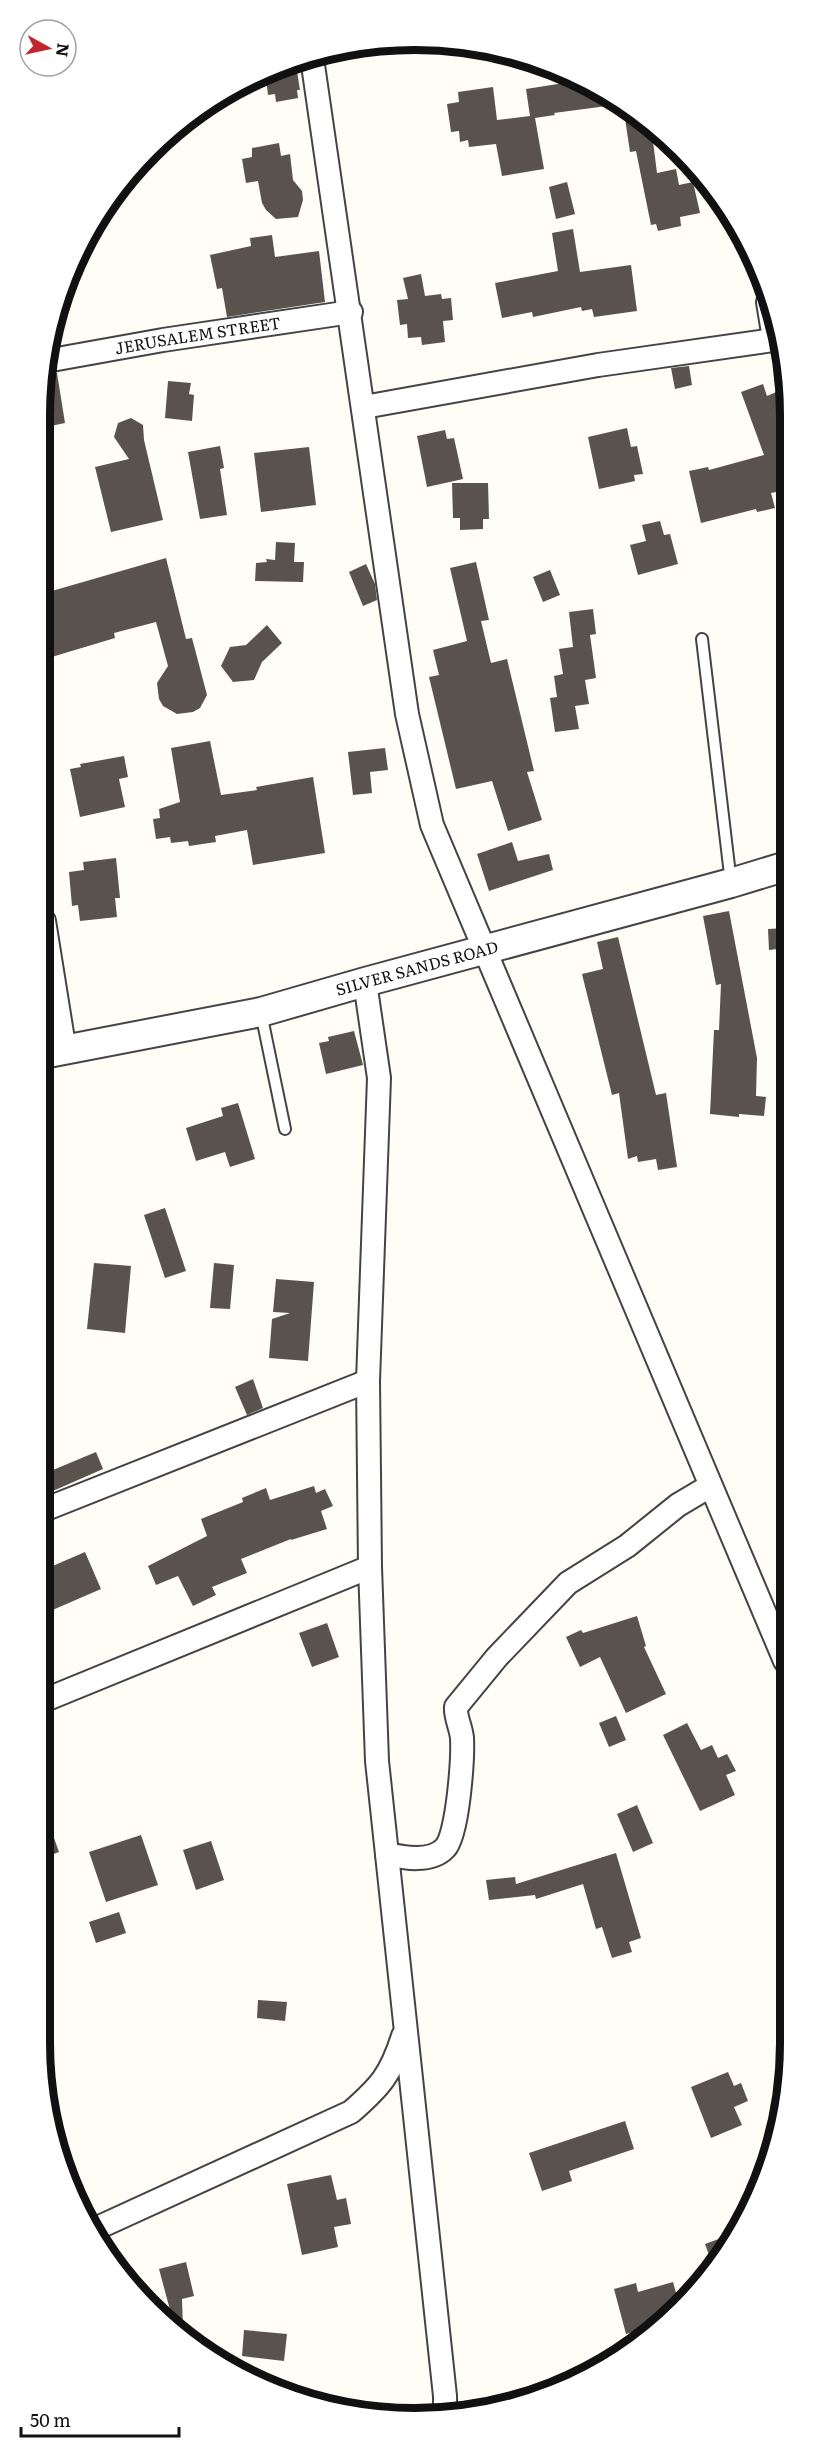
<svg xmlns="http://www.w3.org/2000/svg" width="830" height="2457" viewBox="0 0 830 2457" font-family="Literata,serif">
<style>
.building{fill:#5a524d}
.lines{fill:none;stroke-linecap:round;stroke-linejoin:round}
.service-casing{stroke:#444;stroke-width:14}
.minor-casing{stroke:#444;stroke-width:26}
.tertiary-casing{stroke:#444;stroke-width:32}
.service{stroke:#fff;stroke-width:10}
.minor{stroke:#fff;stroke-width:22}
.tertiary{stroke:#fff;stroke-width:28}
.labels{text-anchor:middle;stroke-width:6;stroke-linejoin:round;paint-order:stroke}
.street-label{font-size:16px;fill:#111;stroke:#fff}
.rim{fill:none;stroke:#111;stroke-width:8}
</style>
<rect width="100%" height="100%" fill="#fffdf5"/>
<path class="building" d="M296 65 300 90H297L298 98 276 102 275 94 268 95 266 78Z
M563 74 603 89 622 104 554 113 555 115 535 118 544 169 502 176 496 144 469 147 468 140 460 142 459 131 451 132 447 104 459 102 458 92 493 87 497 120 530 116 526 89 564 83Z
M623 105 651 126 657 173 676 169 679 185 693 182 700 213 680 217 681 226 658 231 656 224 651 225 636 151 630 152Z
M279 143 281 156 290 154 293 180 302 191 303 200 298 217 276 219 266 210 262 203 258 181 246 183 242 159 252 157V148Z
M567 182 575 214 556 219 549 187Z
M573 229 580 272 631 265 637 311 594 317 592 309 582 311 581 307 533 317 532 312 502 318 495 283 558 271 552 233Z
M272 235 275 257 319 251 325 302 227 317 222 288 217 289 210 255 251 246 250 238Z
M421 274 425 296 441 294 442 299 451 298 453 320 443 321 445 342 422 345 421 337 408 338 407 324 400 325 397 300 408 299 403 278Z
M689 366 692 385 675 389 671 368Z
M57 373 65 423 46 427V374Z
M168 381 191 383 189 394 194 395 192 421 165 418Z
M763 384 767 396 781 390 788 408 787 490 771 493 775 508 757 512 756 509 701 523 689 471 708 467 709 470 764 455 741 392Z
M131 418 143 425 144 440 163 520 111 532 95 467 129 459 114 437 118 423Z
M627 428 631 447 637 446 643 474 634 475 635 481 599 489 588 437Z
M445 430 447 439 454 438 463 479 427 487 417 436Z
M220 446 224 468 220 469 227 515 200 519 188 452Z
M309 447 316 505 261 512 254 453Z
M452 483H488L489 519H483V529L460 530V518H453Z
M660 521 664 535 670 534 678 564 638 575 630 545 646 541 642 525Z
M276 542 295 543 294 562H304L303 582 255 581 256 563 267 562 266 559 275 560Z
M166 558 186 639 192 638 207 695 200 708 193 712 177 714 163 706 159 699 157 683 168 666 156 622 114 633 115 638 45 659V593Z
M476 562 489 620 481 621 491 663 507 659 534 771 527 772 542 820 508 831 492 781 456 789 429 677 439 675 433 650 467 641 450 568Z
M366 564 375 584 377 600 363 606 349 572Z
M550 570 560 595 543 602 533 577Z
M593 609 596 634 590 635 596 678 585 680 589 704 575 706 579 729 555 732 550 698 557 697 554 676 563 674 559 649 573 647 569 612Z
M267 625 282 643 262 662 254 680 233 682 221 666 230 647 246 645Z
M210 741 221 795 257 790 256 787 313 777 325 853 253 865 247 830 215 836 216 842 189 846 188 841 171 843 170 837 156 839 153 819 160 818 159 809 180 802 171 748Z
M385 748 388 770 370 772 372 793 353 795 348 752Z
M124 756 128 777 119 779 125 807 80 817 70 769 81 767 80 764Z
M512 842 518 861 549 854 553 870 489 891 477 854Z
M116 858 120 898H115L117 917 80 921 78 905 72 906 69 872 84 870 83 862Z
M729 911 757 1058 756 1096 766 1097 764 1116 739 1114V1117L710 1114 714 1030H719L721 984 716 985 703 916Z
M786 928V948L769 950 768 929Z
M618 937 656 1095 666 1093 677 1167 658 1170 656 1159 638 1162 637 1156 628 1159 619 1093 612 1095 582 974 603 969 597 942Z
M354 1031 363 1065 326 1074 319 1043 329 1041 328 1037Z
M238 1103 255 1159 230 1167 225 1152 196 1161 186 1128 223 1116 221 1108Z
M165 1208 186 1271 165 1278 144 1215Z
M94 1263 131 1266 125 1333 87 1329Z
M214 1263 234 1265 230 1309 210 1308Z
M276 1279 314 1282 308 1361 269 1358 272 1319 290 1313 273 1312Z
M253 1379 263 1408 247 1415 235 1387Z
M96 1452 103 1469 46 1494 41 1484V1475Z
M314 1486 316 1493 325 1489 333 1506 321 1511 327 1529 291 1540V1539L241 1559 247 1573 212 1587 216 1595 193 1606 178 1576 156 1585 148 1566 207 1536 201 1519 243 1502 242 1498 266 1488 270 1500Z
M85 1552 101 1589 41 1615V1571Z
M637 1616 646 1646 644 1647 666 1694 626 1713 600 1657 580 1667 566 1637 581 1630 583 1633Z
M327 1623 339 1657 312 1667 299 1633Z
M616 1716 626 1740 609 1747 599 1723Z
M687 1723 701 1750 712 1745 718 1758 727 1754 736 1771 726 1775 735 1795 700 1811 663 1735Z
M40 1804H42L59 1852 40 1859Z
M637 1805 653 1843 633 1852 617 1814Z
M141 1835 158 1885 106 1902 89 1852Z
M211 1841 224 1880 196 1890 183 1850Z
M616 1853 641 1938 629 1942 632 1952 612 1958 602 1927 596 1929 583 1884 536 1899 535 1895 489 1900 486 1880 515 1877 516 1884Z
M119 1912 126 1933 96 1943 89 1922Z
M258 2000 287 2002 285 2021 257 2018Z
M728 2072 734 2086 741 2083 748 2101 734 2107 742 2125 711 2138 691 2087Z
M625 2121 634 2149 569 2171 572 2181 542 2191 529 2153Z
M331 2175 337 2200 346 2198 351 2224 334 2227 338 2247 302 2255 287 2184Z
M735 2233 727 2251 713 2266 705 2244Z
M186 2262 194 2296 182 2299 183 2329 173 2321 159 2269Z
M673 2282 678 2300 652 2327 626 2334 614 2289 636 2283 638 2292Z
M244 2330 287 2334 284 2361 242 2356Z"/>
<g class="lines">
<defs>
<path id="service" d="M702 639 731 883
M261 1013 285 1129"/>
<g id="minor">
<path d="M312 58 407 714 432 825 785 1661"/>
<path d="M768 302 774 339"/>
<path id="s1" d="M46 361 163 340 351 312"/>
<path d="M364 407 598 365 780 339"/>
<path d="M44 921 65 1052"/>
<path d="M365 982 379 1078 368 1381 370 1567 377 1761 445 2396V2410"/>
<path d="M41 1511 368 1381"/>
<path d="M40 1702 370 1567"/>
<path d="M387 1854C404 1858 431 1863 445 1848 458 1835 463 1758 462 1738 461 1727 455 1717 456 1707L497 1657 568 1583 627 1546 678 1505 710 1486"/>
<path d="M95 2229 351 2112C381 2086 391 2074 403 2036"/>
</g>
<g id="tertiary">
<path id="s2" d="M43 1054 261 1012 365 982 731 883 787 866"/>
</g>
</defs>
<use href="#service" class="service-casing"/>
<use href="#minor" class="minor-casing"/>
<use href="#tertiary" class="tertiary-casing"/>
<use href="#service" class="service"/>
<use href="#minor" class="minor"/>
<use href="#tertiary" class="tertiary"/>
</g>
<g class="labels">
<g class="street-label">
<text dy="6" stroke="none"><textPath href="#s1" startOffset="154">JERUSALEM STREET</textPath></text>
<text dy="6" stroke="none"><textPath href="#s2" startOffset="384">SILVER SANDS ROAD</textPath></text>
</g>
</g>
<path d="M0 0H830V2457H0ZM415 50H415A365 365 0 0 1 780 415V2043A365 365 0 0 1 415 2408H415A365 365 0 0 1 50 2043V415A365 365 0 0 1 415 50Z" fill="#fff" fill-rule="evenodd"/>
<path class="rim" d="M415 50H415A365 365 0 0 1 780 415V2043A365 365 0 0 1 415 2408H415A365 365 0 0 1 50 2043V415A365 365 0 0 1 415 50Z"/>
<g transform="translate(48 48) rotate(98)"><circle r="28" fill="#ffffff" stroke="#a0a0a0" stroke-width="1.5"/>
<path d="M0-4.5L10 22L0 15L-10 22Z" fill="#c4262e"/>
<text y="-9" font-size="16" font-weight="bold" text-anchor="middle" fill="#111111">N</text>
</g>
<path d="M21 2427v9h158v-9" fill="none" stroke="#111111" stroke-width="3"/>
<text x="30" y="2427" font-size="18" fill="#111111" stroke="#ffffff" stroke-width="4.5" paint-order="stroke">50 m</text>
</svg>
